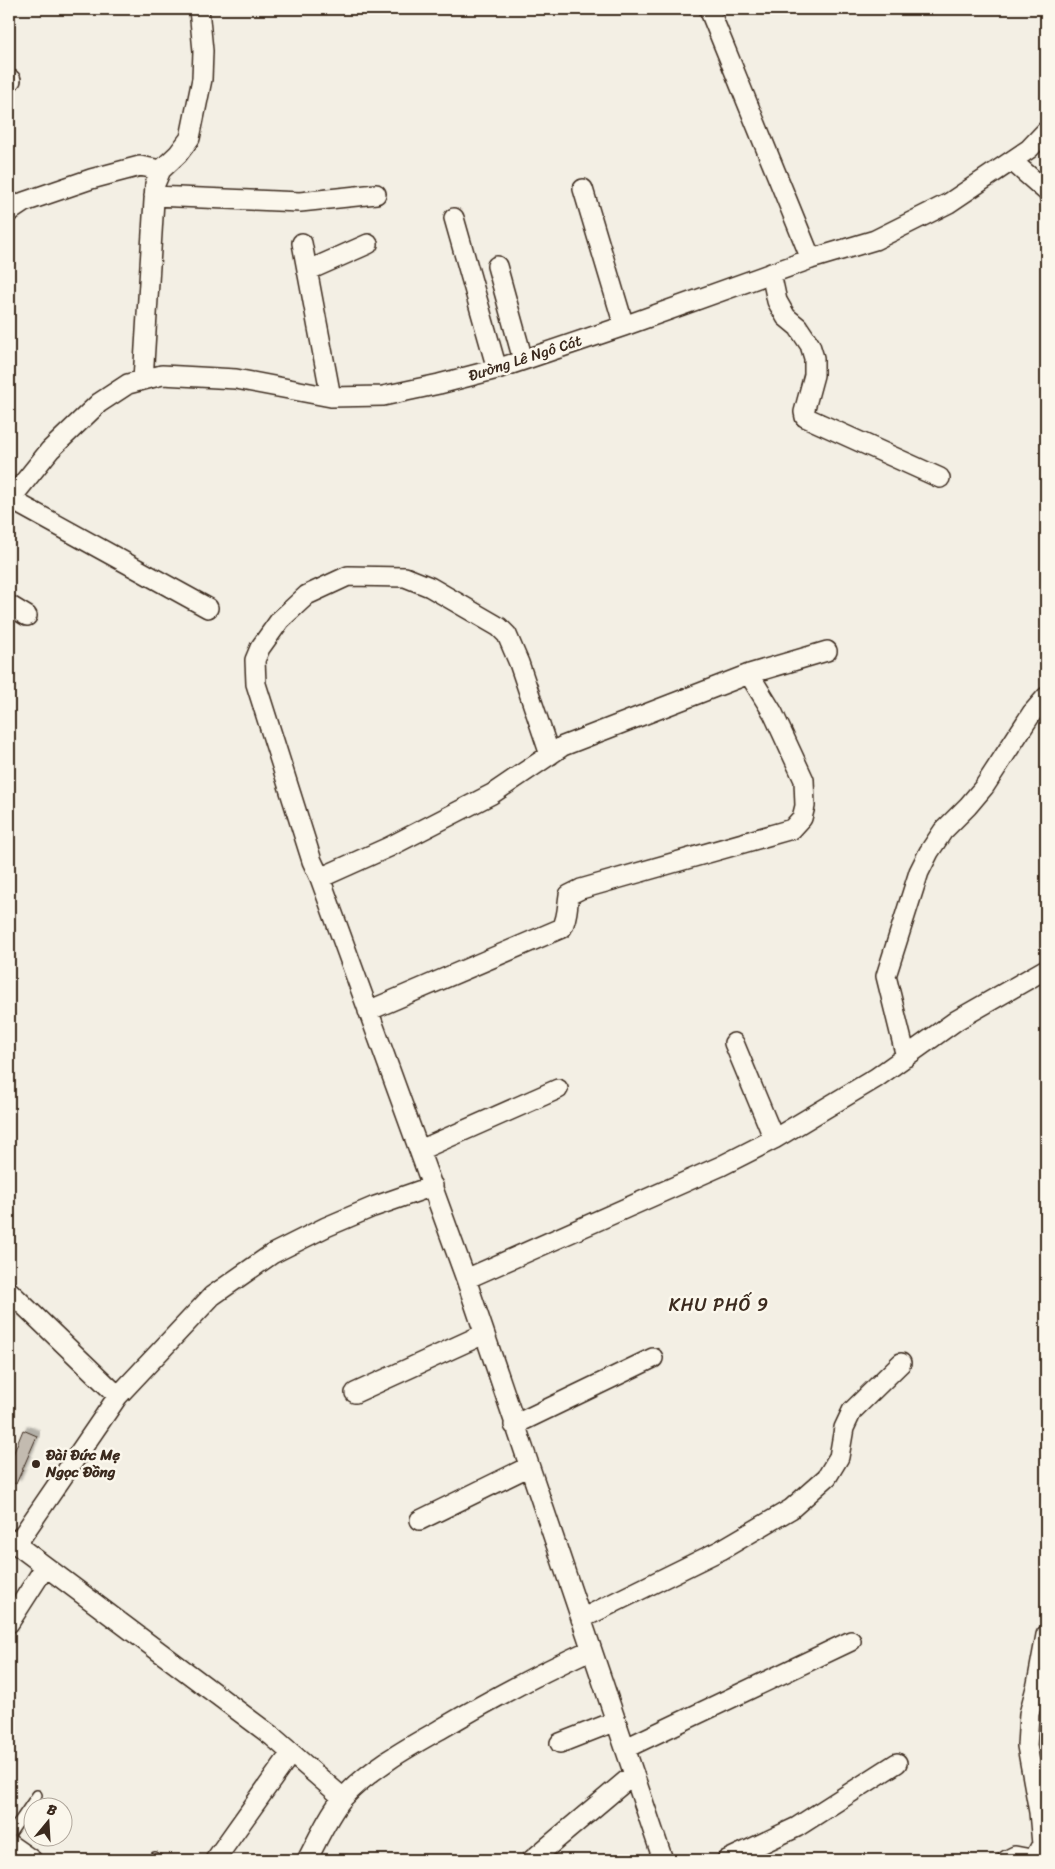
<svg xmlns="http://www.w3.org/2000/svg" width="1055" height="1869" viewBox="0 0 1055 1869" font-family="Sriracha,sans-serif">
<style>
.built{fill:#e5dfd4}
.building{fill:#c3bbb0;stroke:#3b2a1e;filter:url(#shadow)}
.lines{fill:none;stroke-linecap:round;stroke-linejoin:round}
.lane-casing{stroke:#3b2a1e;stroke-width:12}
.street-casing{stroke:#3b2a1e;stroke-width:22}
.lane{stroke:#fbf7ec;stroke-width:9}
.street{stroke:#fbf7ec;stroke-width:19}
.poi-dot{fill:#3b2a1e;stroke:#fbf7ec;stroke-width:2}
.labels{text-anchor:middle;stroke-width:5;stroke-linejoin:round;paint-order:stroke}
.street-label{font-size:15px;fill:#3b2a1e;stroke:#fbf7ec}
.poi-label{font-size:15px;font-weight:bold;fill:#3b2a1e;stroke:#fbf7ec;text-anchor:start}
.quarter-label{font-size:18px;letter-spacing:1px;fill:#3b2a1e;stroke:#fbf7ec}
</style>
<defs>
<filter id="shadow"><feDropShadow dx="4.5" dy="-4.5" stdDeviation="1" flood-color="#0004"/></filter>
</defs>
<rect width="100%" height="100%" fill="#f3efe4"/>
<filter id="ink" filterUnits="userSpaceOnUse"><feTurbulence type="fractalNoise" baseFrequency=".02" numOctaves="2"/><feDisplacementMap in="SourceGraphic" scale="10" xChannelSelector="R" yChannelSelector="G"/><feConvolveMatrix kernelMatrix="1 2 1 2 8 2 1 2 1" color-interpolation-filters="sRGB"/></filter>
<g filter="url(#ink)">
<path class="built" d="M9 1300 22 1312 9 1334Z"/>
<path class="building" d="M23 1430 37 1436 16 1484 9 1481V1464Z"/>
<g class="lines">
<defs>
<path id="lane" d="M9 1836 37 1795
M155 1857 159 1860"/>
<path id="street" d="M709 9 811 259
M9 80H11
M1012 161 1046 191
M583 189 624 326
M154 196 300 202 376 194
M9 212 24 202 91 179 140 166 161 170
M454 218 497 369
M302 243 331 397
M497 266 523 360
M307 271 368 244
M771 273 777 301 786 317 798 327 810 345 814 358V375L804 412 805 417 940 478
M143 380 155 184 161 170 178 154 190 138 202 79 203 51 199 9
M10 499 208 608
M9 501 50 450 99 403 128 384 162 375 236 379 331 397 383 396 439 384 497 369 624 326 811 259 875 240 949 203 1029 149 1046 131
M9 605 27 616
M550 755 519 663 507 635 499 627 430 587 405 577 348 576 307 595 280 620 260 648 255 660 256 684 312 861 320 878 466 1279 663 1860
M320 878 389 847 492 794 563 746 749 674 827 651
M368 1011 562 928C568 917 567 907 569 895L581 889 792 829 802 818 805 806 804 780 773 713 749 674
M734 1043 774 1139
M906 1057 886 976 919 872 929 852 943 831 968 806 984 787 1032 713 1046 697
M420 1150 558 1089
M466 1279 721 1166 774 1139 876 1078 957 1020 1046 969
M9 1291 118 1396
M355 1393 484 1334
M514 1425 653 1358
M420 1520 528 1467
M9 1539 273 1737 343 1798
M16 1545 118 1396 212 1296 272 1254 326 1227 373 1207 433 1186
M581 1619 721 1550 791 1509 827 1477 839 1457 844 1428 852 1411 901 1363
M9 1623 45 1567
M560 1743 616 1721
M626 1748 851 1641
M9 1844 32 1860
M1034 1859 1042 1844 1039 1812 1027 1746 1029 1714 1037 1684 1046 1635
M215 1860 291 1753
M307 1860C317 1841 329 1814 343 1798 370 1769 405 1749 439 1730 488 1701 538 1674 590 1650
M532 1860 634 1774
M727 1860 797 1827 897 1763
M1007 1860 1015 1856 1036 1860"/>
</defs>
<use href="#lane" class="lane-casing"/>
<use href="#street" class="street-casing"/>
<use href="#lane" class="lane"/>
<use href="#street" class="street"/>
</g>
</g>
<circle class="poi-dot" cx="36" cy="1464" r="5"/>
<g class="labels">
<g class="street-label">
<text transform="translate(525 358) rotate(-18)" y="5">Đường Lê Ngô Cát</text>
</g>
<g class="poi-label">
<text x="46" y="1460">Đài Đức Mẹ<tspan x="46" dy="17">Ngọc Đồng</tspan></text>
</g>
<g class="quarter-label">
<text x="719" y="1311">KHU PHỐ 9</text>
</g>
</g>
<rect width="1055" height="1869" fill="none" stroke="#fbf7ec" stroke-width="30"/>
<rect x="15" y="15" width="1025" height="1839" fill="none" stroke="#3b2a1e" stroke-width="2" filter="url(#ink)"/>
<g transform="translate(48 1822) rotate(18)"><circle r="24" fill="#fbf7ec" stroke="#aea59a"/>
<path d="M0-4L9 19L0 12L-9 19Z" fill="#3b2a1e"/>
<text y="-8" font-size="14" font-weight="bold" text-anchor="middle" fill="#3b2a1e">B</text>
</g>
</svg>
